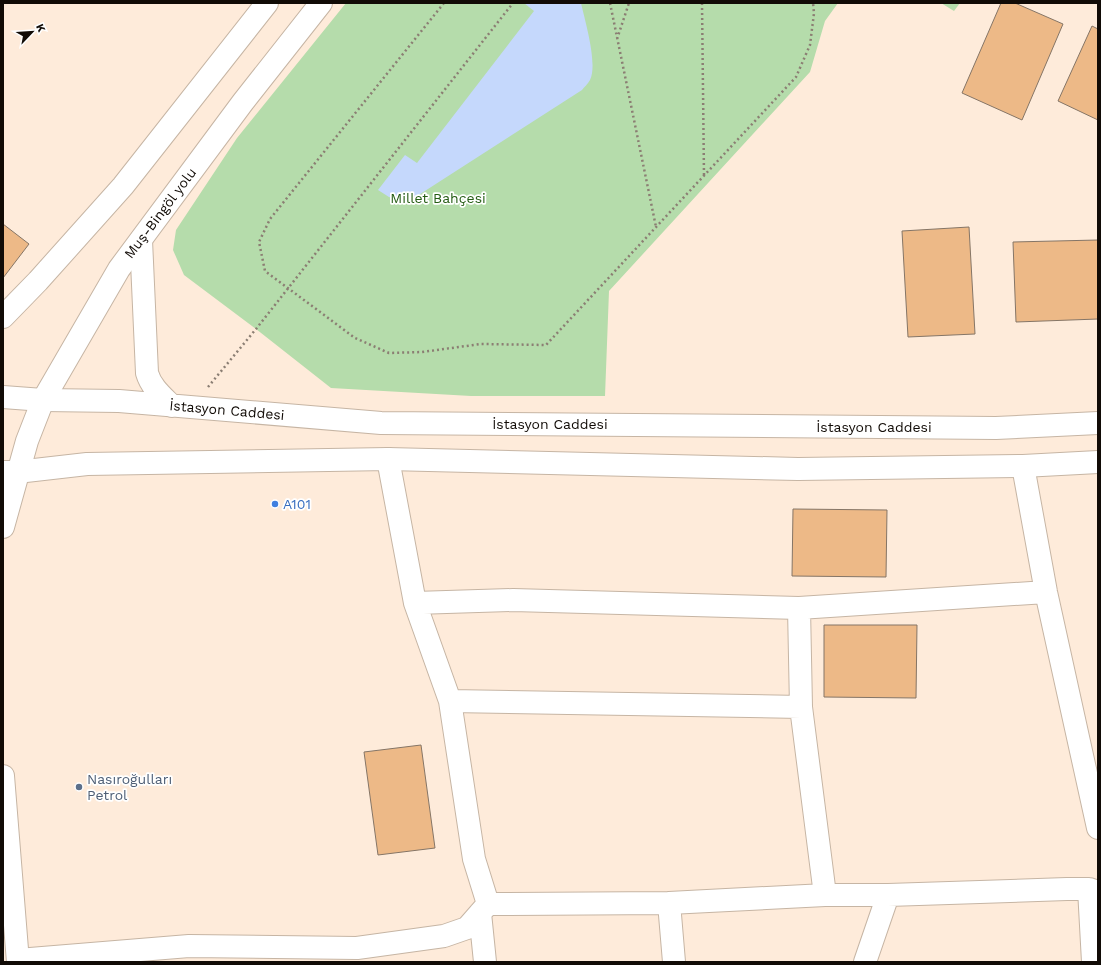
<svg xmlns="http://www.w3.org/2000/svg" width="1101" height="965" viewBox="0 0 1101 965" font-family="'Work Sans',sans-serif">
<style>
.green{fill:#b5dcab}
.water{fill:#c5d8fc}
.building{fill:#edb987;stroke:#857566}
.lines{fill:none;stroke-linecap:round;stroke-linejoin:round}
.minor-casing{stroke:#c6b5a4;stroke-width:24}
.major-casing{stroke:#c6b5a4;stroke-width:24}
.highway-casing{stroke:#c6b5a4;stroke-width:24}
.path{stroke:#8b7e73;stroke-width:2.5;stroke-dasharray:2 3;stroke-linecap:butt}
.minor{stroke:#fff;stroke-width:22}
.major{stroke:#fff;stroke-width:22}
.highway{stroke:#fff;stroke-width:22}
.shop-dot{fill:#3f7fe0;stroke:#fff;stroke-width:1.5}
.service-dot{fill:#5c6f8a;stroke:#fff;stroke-width:1.5}
.labels{text-anchor:middle;stroke-width:3.5;stroke-linejoin:round;paint-order:stroke}
.park-label{font-size:14px;fill:#245c13;stroke:#fff}
.street-label{font-size:14px;fill:#110b06;stroke:#fff}
.shop-label{font-size:14px;fill:#366cbe;stroke:#fff;text-anchor:start}
.service-label{font-size:14px;fill:#4e5e75;stroke:#fff;text-anchor:start}
</style>
<rect width="100%" height="100%" fill="#feebda"/>
<path class="green" d="M346 3H838L825 21 810 72 609 291 605 396H471L331 388 256 329 184 275 173 250 176 230 237 138Z
M941 3H960L954 11Z"/>
<path class="water" d="M524 3H581C585 21 598 64 590 80 588 84 584 87 582 90L414 198 402 201 389 197 378 190 405 155 417 163 534 11Z"/>
<path class="building" d="M1001 3H1015L1063 24 1022 120 962 93Z
M1092 26 1098 29V120L1058 101Z
M3 224 29 244 3 278Z
M969 227 975 334 908 337 902 231Z
M1098 240V319L1016 322 1013 242Z
M793 509 887 510 886 577 792 576Z
M824 625H917L916 698 824 697Z
M421 745 435 848 378 855 364 752Z"/>
<g class="lines">
<defs>
<path id="minor" d="M388 459 415 603 450 701 474 859 488 904
M1023 466 1046 592 1098 828
M415 603 513 600 799 608 1046 592
M799 608 801 707 825 895
M450 701 801 707
M1089 889 1093 962
M669 903 674 962
M480 913 485 962
M18 960 189 946 357 948 444 936 467 928 488 904 669 903 825 895H888L1067 889H1089L1098 892
M865 962 888 895"/>
<path id="major" d="M141 240 147 373C151 387 162 396 172 406
M3 397 43 400 119 401 381 423 996 428 1098 423
M3 472H17L87 464 388 459 798 469 1023 466 1098 462"/>
<path id="highway" d="M3 317 38 281 123 186 267 3
M3 527 27 441 43 400 119 269 243 102 321 3
M3 776 18 962"/>
</defs>
<use href="#minor" class="minor-casing"/>
<use href="#major" class="major-casing"/>
<use href="#highway" class="highway-casing"/>
<path class="path" d="M444 3 270 219 259 242 265 271 355 338 389 353 422 352 481 344 546 345 796 77 810 45 814 13 813 3
M610 3 656 227
M702 3 704 176
M617 39 629 3
M208 387 256 329 513 3"/>
<use href="#minor" class="minor"/>
<use href="#major" class="major"/>
<use href="#highway" class="highway"/>
</g>
<circle class="shop-dot" cx="275" cy="504" r="4"/>
<circle class="service-dot" cx="79" cy="787" r="4"/>
<g class="labels">
<g class="park-label">
<text x="438" y="203">Millet Bahçesi</text>
</g>
<g class="street-label">
<text transform="translate(160 213) rotate(-53)" y="5">Muş-Bingöl yolu</text>
<text transform="translate(227 410) rotate(5)" y="5">İstasyon Caddesi</text>
<text x="550" y="429">İstasyon Caddesi</text>
<text x="874" y="432">İstasyon Caddesi</text>
</g>
<g class="shop-label">
<text x="283" y="509">A101</text>
</g>
<g class="service-label">
<text x="87" y="784">Nasıroğulları<tspan x="87" dy="16">Petrol</tspan></text>
</g>
</g>
<rect width="1101" height="965" fill="none" stroke="#110b06" stroke-width="8"/>
<g transform="translate(32 32) rotate(65)" stroke="#ffffff" stroke-width="3" paint-order="stroke">
<path d="M0-3L7 15L0 10L-7 15Z" fill="#110b06"/>
<text y="-6" font-size="11" font-weight="bold" text-anchor="middle" fill="#110b06">K</text>
</g>
</svg>
